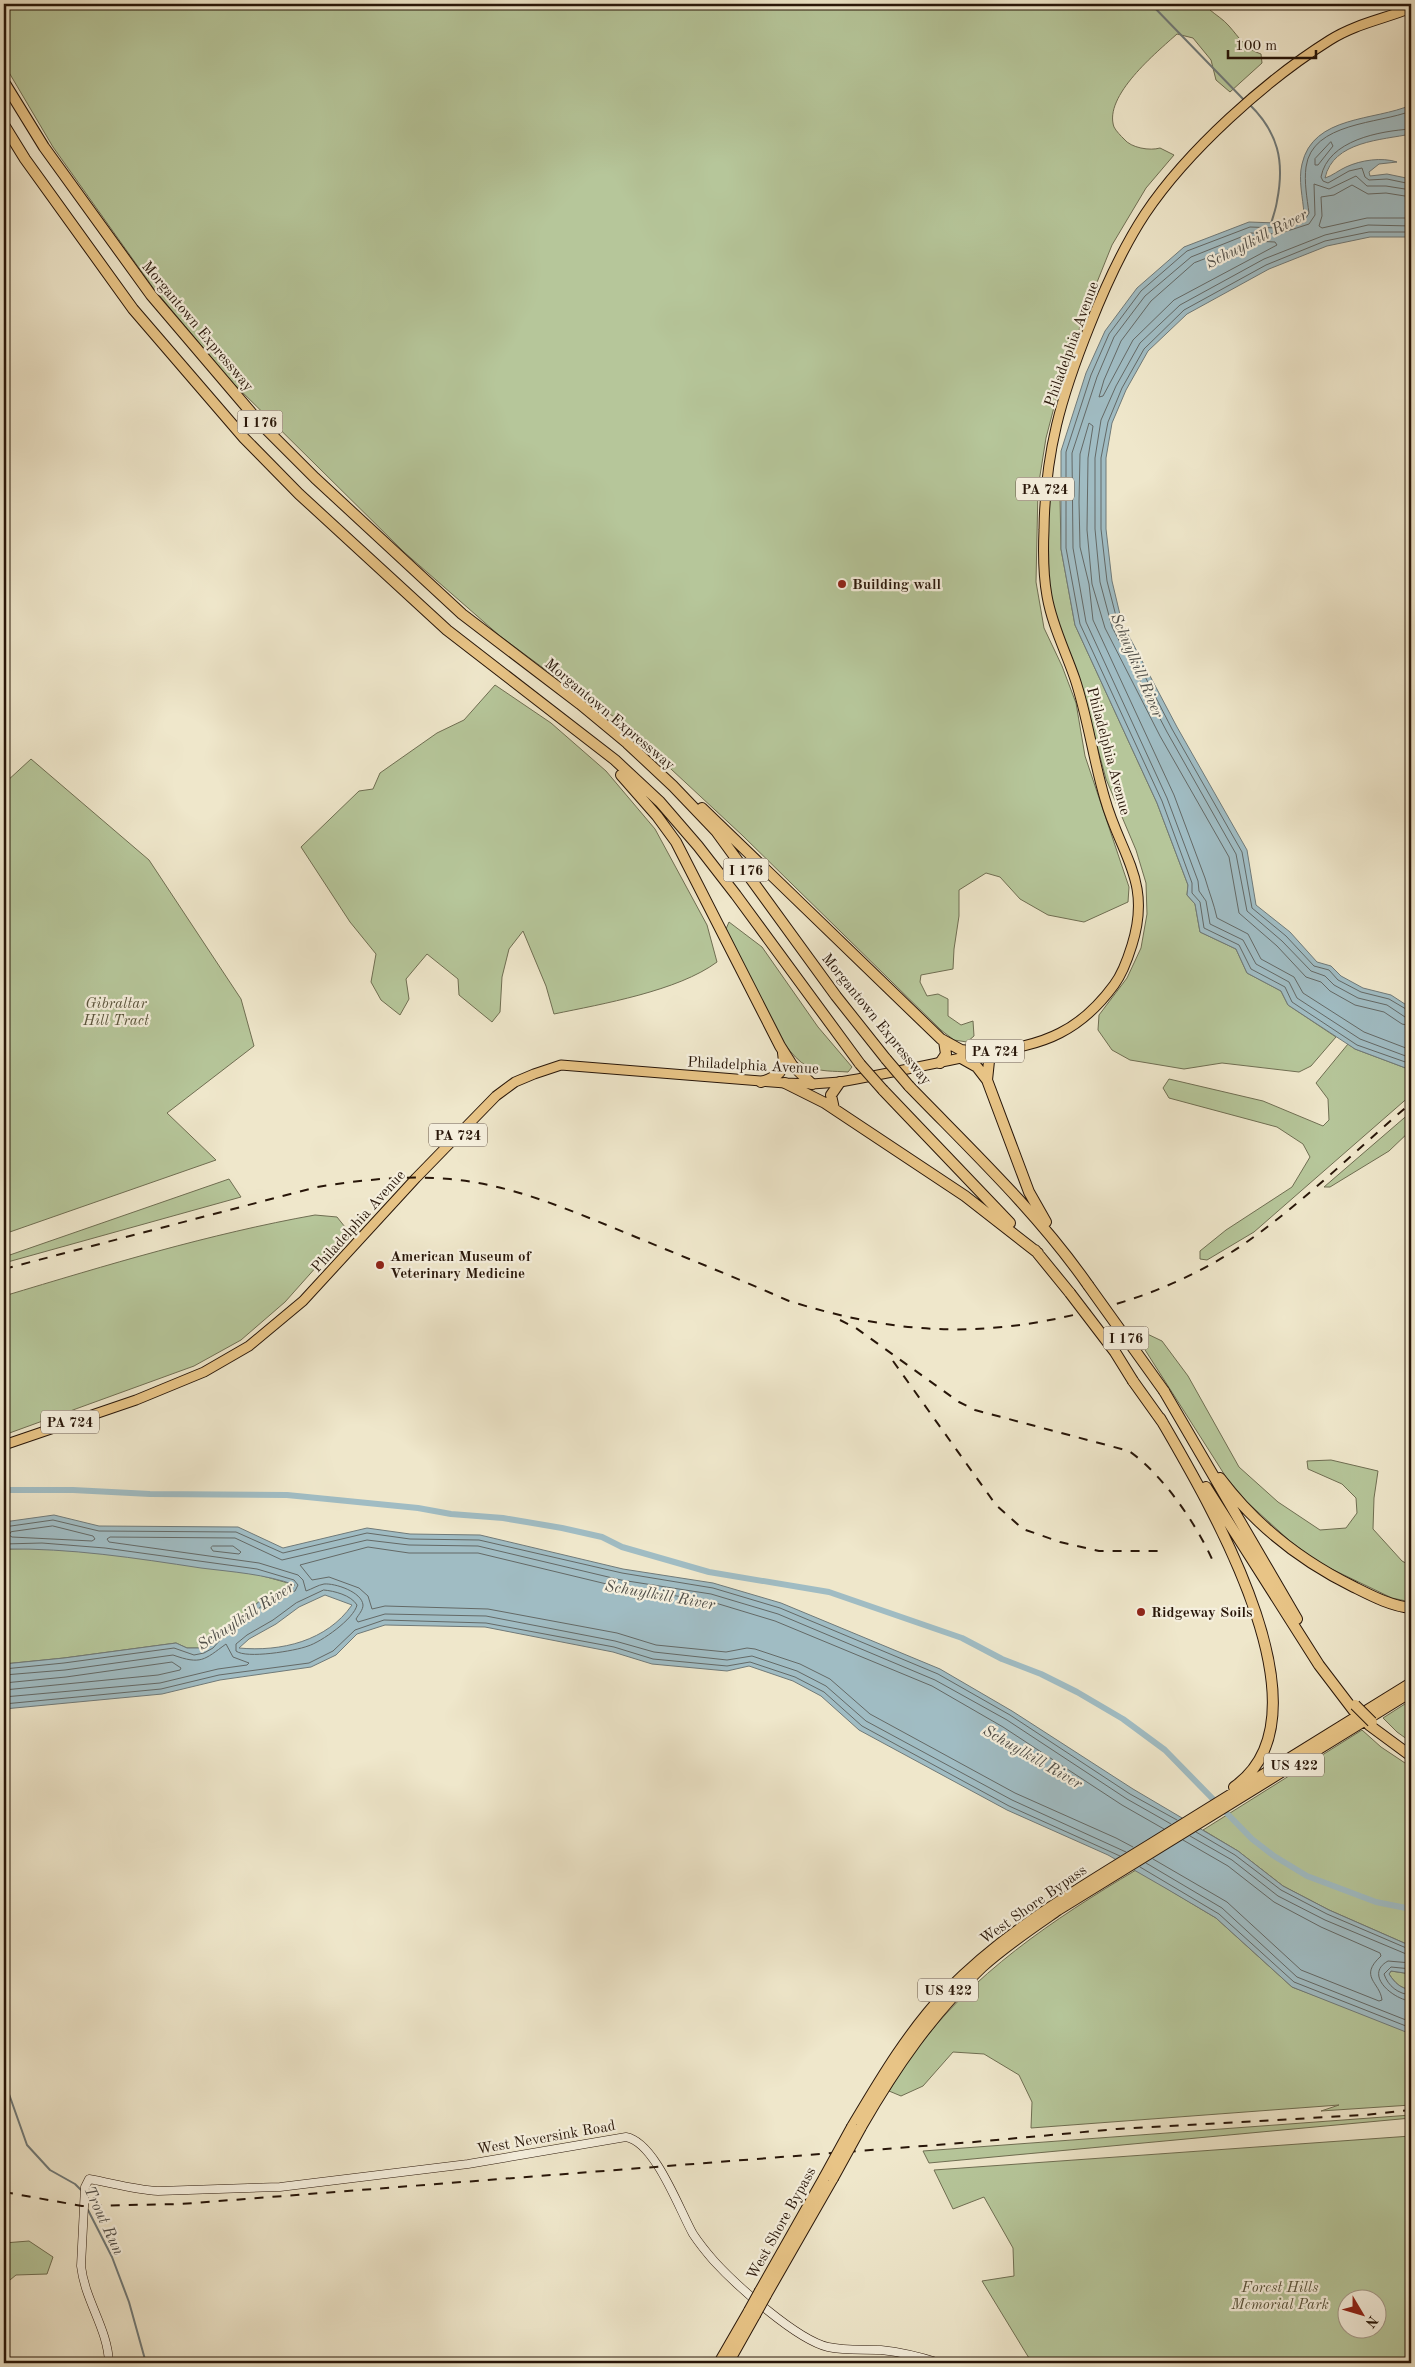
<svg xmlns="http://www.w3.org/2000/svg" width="1415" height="2367" viewBox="0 0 1415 2367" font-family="'Old Standard TT',serif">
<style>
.green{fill:#b6c69a;stroke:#6f6e52;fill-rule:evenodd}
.water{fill:#a0bcc3;stroke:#707a79;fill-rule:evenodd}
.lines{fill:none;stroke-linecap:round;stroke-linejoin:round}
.shore{stroke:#646966;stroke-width:1}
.stream{stroke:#707a79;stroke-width:2}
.canal{stroke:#a0bcc3;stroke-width:6}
.secondary-casing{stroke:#281609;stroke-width:9}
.primary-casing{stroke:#281609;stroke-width:11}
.highway-casing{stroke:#281609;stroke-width:12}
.secondary{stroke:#f5efdd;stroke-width:8}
.primary{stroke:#e8c486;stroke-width:9}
.highway{stroke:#e8c486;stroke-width:10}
.rail{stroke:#281609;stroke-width:2;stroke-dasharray:9 9;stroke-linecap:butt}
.highway-bridge-casing{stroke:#281609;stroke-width:12;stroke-linecap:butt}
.highway-bridge{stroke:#e8c486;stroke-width:10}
.poi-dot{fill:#8f2418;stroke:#f5efdd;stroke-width:2}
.labels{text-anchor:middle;stroke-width:4.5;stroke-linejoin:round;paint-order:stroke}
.shield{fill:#f5efdd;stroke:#665749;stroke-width:1}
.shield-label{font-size:14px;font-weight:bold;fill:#281609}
.street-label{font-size:15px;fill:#281609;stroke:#f5efdd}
.poi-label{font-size:15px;font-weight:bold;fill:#281609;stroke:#f5efdd;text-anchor:start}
.park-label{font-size:15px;font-style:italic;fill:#5a543c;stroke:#f5efdd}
.water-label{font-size:16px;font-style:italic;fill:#52504a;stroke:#f5efdd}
</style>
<rect width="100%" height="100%" fill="#efe7cb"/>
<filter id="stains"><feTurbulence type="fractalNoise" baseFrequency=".004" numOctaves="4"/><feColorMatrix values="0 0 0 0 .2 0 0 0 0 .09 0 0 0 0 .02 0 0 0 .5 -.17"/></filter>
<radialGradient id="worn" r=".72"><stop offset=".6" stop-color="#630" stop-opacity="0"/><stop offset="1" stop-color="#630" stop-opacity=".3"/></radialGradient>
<path class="green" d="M4 4H1210V10C1216 15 1224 20 1229 26 1239 37 1245 49 1261 54L1262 63 1230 92 1216 80 1211 60 1193 38 1177 34C1157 52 1103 96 1114 127 1116 131 1121 136 1124 139 1131 148 1150 151 1160 148L1174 155 1146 188 1112 245 1085 312 1059 388 1046 438 1038 488 1036 582 1044 628 1062 666 1076 703 1085 756 1129 887 1128 902 1084 922 1048 915 1020 899 1000 877 986 873 959 890V916L954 949 953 969 921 975 920 982 927 996 938 994 948 999V1016L961 1025 973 1021 974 1036 967 1042 954 1040 941 1030 743 836 643 743 634 729 585 699 500 636 404 552 230 380 154 289 53 147 4 64Z
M1048 497 1060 498 1061 549 1075 625 1157 803 1188 885 1187 895 1195 904 1200 932 1236 949 1247 973 1281 991 1288 1005 1336 1037 1311 1066 1299 1072 1222 1063 1184 1069 1130 1060 1112 1050 1098 1030 1099 1015 1127 978 1141 948 1147 914 1146 883 1136 850 1106 779 1083 693 1072 658 1059 628 1049 587Z
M495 685 551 723 606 771 655 829 707 925 717 962C678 991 602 1004 554 1014L546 986 523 931 509 949 502 977 500 1012 492 1022 459 995 458 979 427 954 406 979 409 999 400 1015 381 1000 371 982 376 954 350 922 301 847 359 791 373 789 380 773 437 733 464 720Z
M31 759 149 860 241 999 254 1046 167 1113 216 1160 4 1234V777L6 782Z
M729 922 762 947 818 1027 852 1067 848 1072C835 1071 819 1072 807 1066 777 1051 741 961 726 929Z
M1348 1044 1355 1049 1411 1070V1095L1254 1232 1207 1260 1200 1259V1251L1226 1230 1292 1187 1310 1157 1303 1144 1277 1127 1169 1098 1163 1088 1169 1079 1263 1101 1323 1126 1329 1120 1328 1099 1316 1083Z
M1411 1112V1130L1389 1151 1330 1187H1324Z
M229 1179 241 1197 4 1263V1257Z
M315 1215 337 1217 345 1227 342 1238 285 1302 241 1340 194 1366 4 1435V1296C107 1265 209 1234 315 1215Z
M1133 1331H1141L1162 1341 1188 1376 1239 1467 1278 1502 1320 1530 1346 1528 1357 1513 1356 1498 1342 1484 1308 1469 1307 1461 1331 1460 1378 1471 1374 1498 1373 1529 1402 1561 1411 1566V1602L1392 1598 1321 1564 1291 1542 1247 1502 1226 1477Z
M42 1548 104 1553 256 1574 295 1585 263 1598 242 1617 225 1628 209 1644 201 1648H187L176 1643 64 1658 4 1664V1549Z
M1411 1700V1742L1397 1732 1383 1718Z
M1362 1730 1381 1747 1411 1767V1946L1329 1910 1283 1886 1238 1851 1203 1830Z
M1136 1870 1216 1918 1292 1987 1332 2002 1411 2004V2105L1321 2111 1339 2105 1031 2128 1032 2102 1019 2075 984 2054 953 2052 923 2086 901 2096 889 2091C897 2078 905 2065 914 2053 971 1974 1054 1919 1136 1870Z
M1391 1971 1411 1974V1990C1400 1988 1395 1983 1389 1974Z
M1411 2115V2118L929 2163 923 2151Z
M1411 2136V2363H1032L982 2281 1014 2276 1013 2248 984 2197 953 2209 934 2170ZM1348 2300H1378V2330H1348Z
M29 2241 53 2257 47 2274 16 2275 4 2285V2243Z"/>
<path class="water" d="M1411 105V134C1382 140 1333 141 1325 178 1332 176 1339 170 1346 167 1361 160 1382 157 1397 162L1379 164 1369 172 1370 176 1387 174 1411 179V237H1370L1327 246 1269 269 1187 314 1148 351 1126 390 1112 423 1106 458V529L1112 581 1122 623 1177 727 1247 850 1256 905 1290 932 1317 962 1331 966 1341 976 1363 988 1391 995 1411 1008V1070L1355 1049 1288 1005 1281 991 1247 973 1236 949 1200 932 1195 904 1187 895 1188 885 1157 803 1075 625 1061 549V451L1086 373 1105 331 1137 288 1184 247 1249 222 1276 223 1304 214C1303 198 1298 180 1302 164 1313 115 1375 121 1411 105Z
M54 1515 99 1526 238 1527 283 1548 367 1528 410 1534 480 1535 623 1569 713 1583 781 1603 940 1669 1012 1711 1133 1789 1238 1851 1283 1886 1329 1910 1411 1946V1974L1391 1971 1389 1974C1395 1983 1400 1988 1411 1990V2034L1292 1987 1216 1918 1167 1889 1108 1855 1007 1810 859 1730 821 1696 793 1681 749 1666 727 1671 652 1664 613 1652 485 1627 385 1625 357 1634 336 1655 311 1667 220 1680 162 1694 4 1709V1664L64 1658 176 1643 187 1648H201L209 1644 225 1628 242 1617 263 1598 295 1585C265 1574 233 1572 201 1568 135 1558 71 1548 4 1549V1522ZM325 1595 352 1605C327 1641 281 1652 239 1648L249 1639 276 1624 299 1607Z"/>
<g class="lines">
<path class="shore" d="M1411 111C1379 124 1312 122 1306 167 1304 182 1307 198 1309 213L1306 218 1277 228 1250 227 1187 251 1141 291 1109 334 1091 375 1066 452V548L1080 624 1162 801 1192 883V893L1200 902 1204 928 1239 945 1251 969 1285 987 1292 1002 1357 1045 1411 1064
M1411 129C1380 131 1328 140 1321 177L1323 181 1328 183 1349 171 1362 168 1365 177 1369 180 1387 179 1411 184
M1331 142 1333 146 1318 165H1315V159Z
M1411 190 1386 186H1367L1356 176 1329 189 1314 184 1315 215 1309 224 1278 234 1251 233 1191 257 1145 296 1114 337 1097 377 1072 453 1073 548 1086 622 1167 798 1198 881 1199 891 1206 901 1210 924 1243 940 1256 964 1289 982 1297 998 1360 1039 1411 1058
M1411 197 1386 193 1368 194 1352 185 1334 195 1321 197 1322 216 1319 226 1322 228 1367 218H1411
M1411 226 1368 225 1325 235 1264 259 1180 305 1140 343 1116 386 1101 420 1095 458V529L1100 582 1112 627 1167 732 1236 854 1247 911 1282 941 1311 971 1325 976 1334 985 1358 998 1387 1005 1405 1017 1411 1018
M1411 232H1369L1325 241 1266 265 1184 310 1144 349 1122 388 1108 422 1101 458V529L1107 581 1118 624 1172 729 1242 852 1252 908 1286 936 1314 966 1329 970 1338 980 1361 992 1389 999 1411 1012
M1252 241 1275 242 1277 245 1174 300 1133 340 1103 396 1099 397 1104 380 1121 341 1151 301 1194 263Z
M1411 1026 1402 1024 1384 1012 1355 1005 1330 991 1321 982 1306 977 1277 946 1239 913 1229 857 1160 736 1105 628 1092 584 1087 530 1088 458 1093 426 1089 423 1080 454 1079 502 1080 547 1089 584 1093 620 1174 795 1205 878C1209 892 1214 904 1217 918L1248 934 1261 959 1294 977 1303 993 1364 1032 1411 1050
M53 1526 93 1536 95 1539 92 1541 12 1537 9 1535 11 1532Z
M4 1527 53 1520 99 1531 236 1532 283 1553 367 1533 410 1539 479 1540 622 1573 713 1588 780 1608 938 1674 1010 1715 1130 1794 1177 1820
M4 1544 42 1543 105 1548 257 1569 294 1580 298 1585 295 1591 266 1602 245 1621 228 1631 213 1648 204 1653 194 1655 174 1648 64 1663 4 1669
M213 1546H233L241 1552 239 1554 213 1551 211 1548Z
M324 1590C334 1591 351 1595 357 1605 354 1619 321 1642 308 1646 295 1651 246 1659 236 1651V1644L247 1635 273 1620 296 1603Z
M4 1675 65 1670 173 1655C201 1665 204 1660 226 1644L233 1657 249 1663 247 1665 218 1669 160 1683 4 1697
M4 1683 66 1677 172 1662 181 1668 180 1670 158 1675 4 1690
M4 1704 161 1689 219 1675 309 1663 333 1651 355 1630 384 1620 486 1623 614 1647 653 1659 727 1666 750 1662 795 1677 824 1692 862 1726 1009 1806 1120 1856
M1196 1832 1235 1855 1281 1890 1327 1914 1411 1950
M1190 1836 1232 1860 1278 1896 1325 1920 1411 1956
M1133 1847 1116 1838 1015 1793 870 1714 830 1679 800 1664 755 1649 747 1648 726 1652 656 1645 617 1633 488 1609 385 1606 372 1609 368 1596 359 1588 329 1577 312 1580 300 1565 368 1547 409 1553H478L619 1587 709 1601 775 1621 932 1686 1003 1727 1122 1805 1164 1829
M1126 1852 1012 1800 866 1721 826 1686 797 1671 752 1656 727 1660 654 1652 615 1641 486 1616 385 1614 358 1622 356 1619C359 1614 363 1610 363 1605 362 1592 335 1583 324 1584 318 1585 312 1589 306 1591L303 1580 298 1575 259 1563 109 1542 107 1539 110 1537 235 1538 282 1560 367 1540 409 1545 478 1546 621 1580 711 1594 778 1614 935 1680 1007 1720 1127 1799 1171 1824
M1153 1859 1227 1902 1301 1970 1379 2001 1382 2000C1380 1982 1358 1977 1381 1956L1380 1953 1321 1927 1274 1902 1228 1866 1183 1840
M1146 1863 1222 1908 1297 1977 1411 2022
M1140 1867 1219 1914 1294 1982 1411 2028
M1411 1963 1388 1961C1363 1975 1394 2000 1411 2001
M1411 1969 1391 1967 1384 1974C1388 1986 1398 1994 1411 1995"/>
<path class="stream" d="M1151 4 1245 101
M1249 104C1278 132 1285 161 1277 201 1276 209 1273 216 1271 224
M4 2080 27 2145 50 2170 75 2184 82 2191
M88 2210 112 2257 129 2302 146 2363"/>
<path class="canal" d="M4 1490H73L150 1494 287 1495 418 1508 451 1514 503 1518 562 1528 602 1537 622 1547 709 1572 829 1592 962 1638 1002 1659 1041 1674 1077 1692 1123 1719 1165 1750 1252 1839 1274 1856 1307 1876 1376 1902 1411 1909"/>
<defs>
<path id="secondary" d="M109 2363C108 2329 85 2301 81 2266L85 2187 89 2179C112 2183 135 2190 158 2191L280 2187 468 2164 626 2137C655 2142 679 2209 693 2234 699 2243 707 2253 714 2261 736 2285 797 2340 828 2347 846 2351 863 2349 881 2350 901 2352 921 2357 940 2363"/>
<path id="primary" d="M4 1445 136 1400 204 1372 249 1346 303 1301 416 1178 496 1096 515 1082 534 1074 561 1065 785 1083 812 1084 840 1082C886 1074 931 1064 976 1055 1004 1050 1035 1046 1060 1033 1082 1022 1100 1004 1114 985 1123 973 1128 958 1132 945 1152 881 1121 856 1105 799 1093 759 1088 718 1075 679 1065 650 1052 625 1047 596 1043 574 1043 552 1044 530 1045 452 1061 397 1090 325 1105 287 1122 249 1145 214 1187 151 1266 80 1330 40 1355 24 1384 19 1411 8"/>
<path id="highway" d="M4 82 44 147 151 295 260 423 315 478 462 614 580 704 627 743 673 786 716 831 836 996 886 1059
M4 125 25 159 133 309 244 438 299 494 447 630 615 760 660 802 698 846 736 895 860 1064
M621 775 657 816 676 842 780 1046 792 1065 812 1084
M702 808 941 1039 961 1050 985 1053
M961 1058 977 1067 987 1080 1029 1192 1046 1222
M940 1063 946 1054 944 1041
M987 1080 989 1061 997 1051
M761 1082C778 1077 786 1071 783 1053
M785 1083 825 1103 965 1196 1038 1253
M909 1086C971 1150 1037 1212 1088 1285
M883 1090 1010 1223
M834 1109 831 1095 840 1082
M1035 1250 1070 1293
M1133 1381 1163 1423
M1164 1391 1297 1619
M1160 1418C1205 1496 1338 1715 1234 1787
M1220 1478C1256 1526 1301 1561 1354 1587 1372 1596 1391 1606 1411 1608
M1206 1487 1319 1665 1354 1711
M1369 1725 1411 1756
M852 2127C880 2080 908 2032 947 1991 1006 1930 1080 1888 1151 1844 1238 1790 1325 1737 1411 1683
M861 2127C895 2068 932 2014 982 1967 1005 1946 1032 1928 1058 1910L1411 1692
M760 2291 824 2178
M766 2295 833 2178
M719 2363 749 2311
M728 2363 755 2315"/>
</defs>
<use href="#secondary" class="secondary-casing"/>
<use href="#primary" class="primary-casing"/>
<use href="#highway" class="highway-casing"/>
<use href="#secondary" class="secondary"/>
<use href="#primary" class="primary"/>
<use href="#highway" class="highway"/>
<path class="rail" d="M4 1269 317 1187C361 1180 405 1175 450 1179 514 1185 572 1211 631 1235 684 1257 737 1278 789 1301 895 1334 978 1339 1086 1312 1141 1299 1193 1278 1241 1246 1302 1204 1355 1151 1411 1103
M840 1320 856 1328 959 1402 975 1410 1129 1451C1163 1475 1195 1522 1212 1559
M893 1361 996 1505 1023 1529 1060 1542 1099 1551H1158
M4 2192 82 2206 181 2204 974 2142 1117 2129 1364 2115 1411 2110"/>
<defs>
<path id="highway-bridge" d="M886 1059 909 1086
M860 1064 883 1090
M1088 1285 1164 1391
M1070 1293 1115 1352 1133 1381
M1355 1705 1372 1722
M824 2178 852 2127
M833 2178 861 2127
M749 2311 760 2291
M755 2315 766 2295"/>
</defs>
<use href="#highway-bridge" class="highway-bridge-casing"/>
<use href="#highway-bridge" class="highway-bridge"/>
</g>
<g class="poi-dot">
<circle cx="842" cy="584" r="5"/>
<circle cx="380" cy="1265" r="5"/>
<circle cx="1141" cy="1612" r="5"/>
</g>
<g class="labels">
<g class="shield">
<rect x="237.5" y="410.5" width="45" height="23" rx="4"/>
<rect x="1016" y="477.5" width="58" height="23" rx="4"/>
<rect x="723.5" y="858.5" width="45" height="23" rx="4"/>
<rect x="966" y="1039.5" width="58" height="23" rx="4"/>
<rect x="429" y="1123.5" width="58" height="23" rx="4"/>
<rect x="1103.5" y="1326.5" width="45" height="23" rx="4"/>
<rect x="41" y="1410.5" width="58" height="23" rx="4"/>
<rect x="1264" y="1753.5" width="60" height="23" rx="4"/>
<rect x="918" y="1978.5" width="60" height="23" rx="4"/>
</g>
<g class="shield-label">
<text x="260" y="427">I 176</text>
<text x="1045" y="494">PA 724</text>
<text x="746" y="875">I 176</text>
<text x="995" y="1056">PA 724</text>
<text x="458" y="1140">PA 724</text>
<text x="1126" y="1343">I 176</text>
<text x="70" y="1427">PA 724</text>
<text x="1294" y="1770">US 422</text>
<text x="948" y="1995">US 422</text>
</g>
<g class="street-label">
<text transform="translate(198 326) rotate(50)" y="5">Morgantown Expressway</text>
<text transform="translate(1071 344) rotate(-70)" y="5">Philadelphia Avenue</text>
<text transform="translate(610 714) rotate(40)" y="5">Morgantown Expressway</text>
<text transform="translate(1109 751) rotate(75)" y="5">Philadelphia Avenue</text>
<text transform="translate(877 1019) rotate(51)" y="5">Morgantown Expressway</text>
<text transform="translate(753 1065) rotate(3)" y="5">Philadelphia Avenue</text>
<text transform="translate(358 1221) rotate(-48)" y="5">Philadelphia Avenue</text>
<text transform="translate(1033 1904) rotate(-35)" y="5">West Shore Bypass</text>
<text transform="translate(546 2137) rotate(-10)" y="5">West Neversink Road</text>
<text transform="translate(781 2223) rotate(-61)" y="5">West Shore Bypass</text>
</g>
<g class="poi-label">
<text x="852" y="589">Building wall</text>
<text x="390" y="1261">American Museum of<tspan x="390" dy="17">Veterinary Medicine</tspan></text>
<text x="1151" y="1617">Ridgeway Soils</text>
</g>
<g class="park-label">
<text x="116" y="1008">Gibraltar<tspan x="116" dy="17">Hill Tract</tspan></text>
<text x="1280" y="2292">Forest Hills<tspan x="1280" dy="17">Memorial Park</tspan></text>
</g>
<g class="water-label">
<text transform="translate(1256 238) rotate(-27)" y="6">Schuylkill River</text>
<text transform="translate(1138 665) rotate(67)" y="6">Schuylkill River</text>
<text transform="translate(660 1594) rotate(10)" y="6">Schuylkill River</text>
<text transform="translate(245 1615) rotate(-33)" y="6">Schuylkill River</text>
<text transform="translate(1033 1756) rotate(30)" y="6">Schuylkill River</text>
<text transform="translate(105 2220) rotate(65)" y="6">Trout Run</text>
</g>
</g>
<rect width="1415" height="2367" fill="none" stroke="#efe7cb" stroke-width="20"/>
<rect x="5" y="5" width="1405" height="2357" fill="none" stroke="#281609" stroke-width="2.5"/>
<rect x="10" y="10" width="1395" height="2347" fill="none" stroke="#281609"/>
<g transform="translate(1362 2314) rotate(128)"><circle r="24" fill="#f5efdd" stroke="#a39888"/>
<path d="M0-4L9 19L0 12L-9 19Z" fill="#8f2418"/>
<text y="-8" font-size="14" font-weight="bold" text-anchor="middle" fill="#281609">N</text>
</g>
<path d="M1228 50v8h88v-8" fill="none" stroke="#281609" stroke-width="2.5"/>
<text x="1235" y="50" font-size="15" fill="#281609" stroke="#f5efdd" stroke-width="4" paint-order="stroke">100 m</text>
<rect width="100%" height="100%" filter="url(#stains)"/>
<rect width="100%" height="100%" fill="url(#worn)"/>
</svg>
